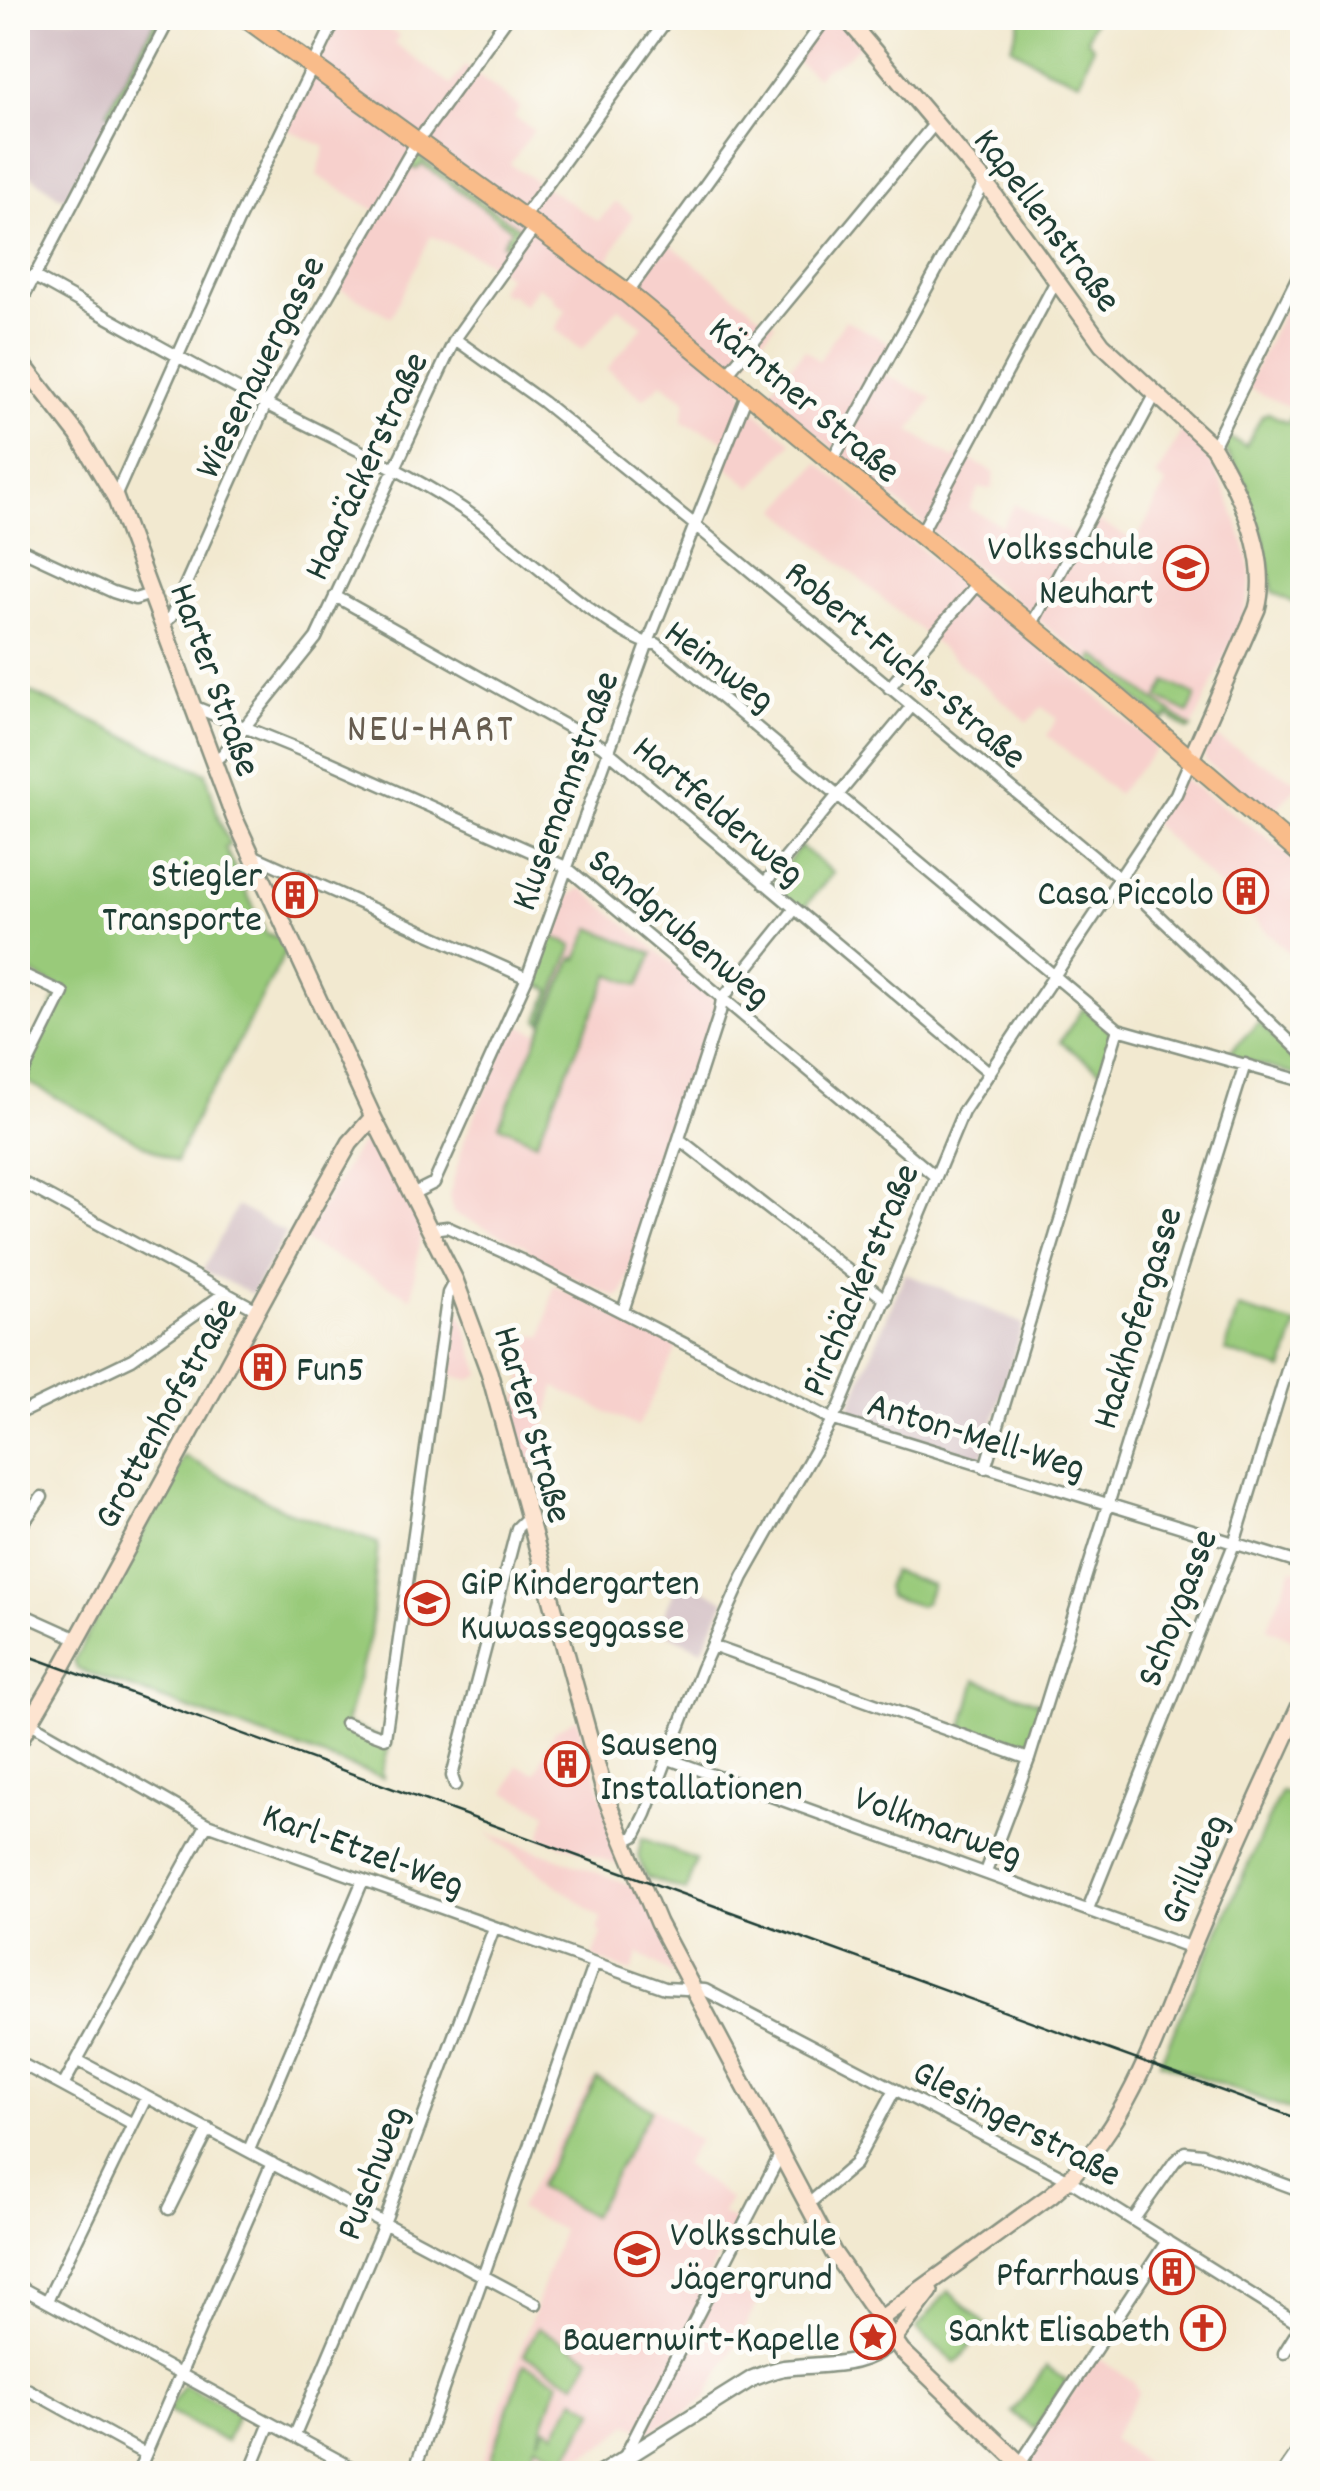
<svg xmlns="http://www.w3.org/2000/svg" width="1320" height="2491" viewBox="0 0 1320 2491" font-family="Dekko,sans-serif">
<style>
.built{fill:#f7d0cc}
.industrial{fill:#d2bec3}
.green{fill:#99ca7a;stroke:#5c8457;stroke-width:2.5}
.lines{fill:none;stroke-linecap:round;stroke-linejoin:round}
.minor-casing{stroke:#889382;stroke-width:15}
.tertiary-casing{stroke:#889382;stroke-width:19}
.secondary-casing{stroke:#889382;stroke-width:20}
.primary-casing{stroke:#889382;stroke-width:22}
.minor{stroke:#fff;stroke-width:10}
.tertiary{stroke:#fff;stroke-width:14}
.secondary{stroke:#fde4d0;stroke-width:15}
.primary{stroke:#f9bc8a;stroke-width:18}
.rail{stroke:#1f3d34;stroke-width:2.5}
.labels{text-anchor:middle;stroke-width:10;stroke-linejoin:round;paint-order:stroke}
.street-label{font-size:38px;fill:#1f3d34;stroke:#fdfcf7}
.poi-label{font-size:38px;fill:#1f3d34;stroke:#fdfcf7;text-anchor:end}
.neighbourhood-label{font-size:40px;letter-spacing:2.5px;fill:#675d50;stroke:#fdfcf7}
</style>
<rect width="100%" height="100%" fill="#fdfcf7"/>
<filter id="ink" filterUnits="userSpaceOnUse"><feTurbulence type="fractalNoise" baseFrequency=".01" numOctaves="2"/><feDisplacementMap in="SourceGraphic" scale="20" xChannelSelector="R" yChannelSelector="G"/><feConvolveMatrix kernelMatrix="1 2 1 2 8 2 1 2 1" color-interpolation-filters="sRGB"/></filter>
<filter id="wash" filterUnits="userSpaceOnUse"><feTurbulence type="fractalNoise" baseFrequency=".0048" numOctaves="4" result="noise"/><feDisplacementMap in="SourceGraphic" scale="40" xChannelSelector="R" yChannelSelector="G"/><feGaussianBlur stdDeviation="2.25" result="paint"/><feColorMatrix in="noise" values="0 0 0 0 0 0 0 0 0 0 0 0 0 0 0 0 0 1.4 0 .05"/><feComposite in="paint" operator="in"/></filter>
<g filter="url(#wash)">
<rect width="100%" height="100%" fill="#f2e9d0"/>
<path class="built" d="M341 18H366L399 35 395 43 451 85 465 66 520 107 514 117 534 130 510 164 598 221 616 202 633 215 606 264 634 283 665 240 767 321 776 323 740 368 747 410H753L792 442 752 488 725 465 732 447 725 440 682 422 686 400 662 383 643 399 607 369 643 326 619 307 582 350 555 329 566 310 555 302 554 297 538 286 524 305 509 293 506 296 499 290 508 276 485 260 431 236 391 317 339 288 379 213 317 175 325 147 282 127Z
M822 18H837L860 46 840 62 823 70 817 77 792 58Z
M1283 311 1302 320V413L1246 387Z
M845 320 891 344 884 374 933 398 910 431 955 459 958 453 995 473 992 489 979 488 969 508 1002 526 1015 504 1074 536 1095 520 1136 541 1166 484 1156 477 1182 430 1198 446 1216 471 1232 507 1248 555 1251 581 1243 618 1192 728 1096 656 1091 662 1043 624 767 393 805 349 819 361Z
M818 463 1154 744 1155 751 1117 794 1047 735 1057 719 1042 707 1028 722 778 510Z
M1213 736 1300 783 1270 816 1206 762 1203 752Z
M1178 775 1268 838 1302 868V965L1149 820Z
M582 888 713 998 715 1010 623 1293 616 1297 532 1258 526 1246 453 1213 449 1196 464 1141 514 1023 538 1033 573 947 550 935 564 898Z
M369 1139 378 1142 422 1224 412 1298 302 1240 358 1147Z
M554 1285 678 1346 638 1427 555 1387 529 1489 512 1426 532 1335 543 1337Z
M461 1313 481 1375 470 1380 440 1375 448 1319Z
M1292 1568 1302 1571V1644L1267 1628Z
M577 1718 618 1844 626 1868 540 1837 547 1813 506 1792 518 1765 536 1773 553 1732Z
M486 1832 634 1886 652 1896 693 1978 672 1974 639 1953 632 1972 593 1958 602 1933 598 1931 602 1919Z
M597 2077 656 2109 699 2140 683 2164 730 2199 721 2214 737 2222 707 2278 759 2301 706 2398 687 2412 650 2432 628 2424 608 2442 553 2473 478 2474 562 2230 518 2209 590 2084Z
M1098 2358 1133 2381 1139 2392 1112 2439 1147 2465 1142 2473H1039L1026 2462 1094 2359Z"/>
<path class="industrial" d="M18 18H157L107 111 112 114 66 197 61 198 18 166Z
M237 1206 286 1233 252 1294 203 1270Z
M905 1273 1023 1324 983 1456 977 1459 846 1416Z
M680 1578 725 1600 702 1650 657 1629Z"/>
<path class="green" d="M157 18H164L112 114 107 112Z
M1021 18H1095L1087 39 1093 46 1080 81 1047 69 1011 47Z
M417 155 520 229 511 247 502 244 512 229 422 164 417 169 409 167 400 181 413 156Z
M1294 411 1302 414V607L1273 592 1263 538 1246 494 1248 487 1222 445 1225 436 1246 446 1262 416 1268 413 1288 423Z
M1095 655 1192 728 1188 730 1169 716 1164 721 1091 662Z
M1167 681 1196 696 1188 713 1158 698Z
M18 687 206 773 219 820 230 845 225 848 266 933 281 939 285 953 217 1083 203 1102 176 1162 24 1080 60 988 18 966Z
M800 846 833 873 801 911 772 884Z
M591 928 653 954 639 986 610 974 536 1142 499 1125 573 958 577 959Z
M550 935 573 946 542 1022 538 1020 551 990 535 983 522 1004Z
M1083 1008 1111 1031 1113 1036 1102 1072 1060 1042Z
M1259 1022 1302 1065V1077L1227 1055Z
M1238 1308 1297 1325 1283 1370 1225 1351Z
M184 1456 284 1510 378 1543 370 1636 346 1723 390 1743 382 1772 383 1778 77 1669 74 1660Z
M892 1571 932 1585 926 1602 919 1606 889 1596 886 1588Z
M976 1680 1043 1704 1030 1744 1024 1751 962 1731Z
M1281 1791 1302 1801V2114L1160 2062Z
M642 1838 696 1860 686 1891 646 1877 638 1856Z
M597 2079 651 2109 592 2216 538 2187Z
M948 2291 988 2326 956 2363 916 2329Z
M538 2328 590 2357 576 2383 524 2355Z
M524 2364 559 2381 538 2441 546 2428 555 2433 575 2398 595 2410 565 2460 536 2444 527 2470 491 2458Z
M1046 2367 1067 2381 1035 2429 1012 2413Z
M183 2385 238 2412 226 2442 168 2411Z"/>
</g>
<g filter="url(#ink)">
<g class="lines">
<defs>
<path id="minor" d="M523 218 668 18
M33 276C111 319 188 363 266 404 337 441 413 473 479 520 511 543 625 648 657 644L1118 1029 1302 1081
M627 293 826 18
M18 308 170 18
M455 339 543 402 695 525 1119 878 1302 1053
M727 374 936 122
M1213 447 1302 268
M832 461 985 182
M115 497 238 221 336 18
M920 535 1056 281
M18 548 113 592 135 599 151 594
M335 596 602 746 990 1073
M162 624 171 617 266 404 413 148 507 18
M1031 626 1155 395
M889 688 978 583
M190 705 328 761 566 867 936 1177
M212 762 223 754 316 638 455 339 535 227
M250 854 527 978
M764 884 911 707
M18 972 63 993 18 1083
M679 1139 886 1300
M18 1180 257 1310
M414 1193 434 1183 527 978 647 645 748 392
M432 1229 447 1227 521 1260 831 1419 1302 1564
M623 1311 720 1012 722 999 794 910
M18 1414 132 1359 226 1292
M985 1468 1118 1029
M18 1530 42 1497
M18 1612 78 1639
M712 1646 1029 1759
M29 1722 207 1824 665 1988 705 1990 1069 2180 1302 2326
M345 1723 385 1738 448 1293 455 1280
M666 1758 1192 1948
M455 1785 452 1776 517 1528 528 1517
M623 1842 635 1836 646 1814 702 1668 743 1577 840 1406 963 1112 1176 794 1190 761
M986 1872 1029 1759 1245 1064
M1088 1909 1234 1544 1302 1321
M77 2060 207 1824
M18 2062 63 2086
M146 2098 133 2124 63 2086 77 2060 536 2304
M249 2150 363 1880
M806 2206 855 2164 895 2089
M169 2209 209 2129
M1134 2219 1175 2161 1185 2152 1202 2154 1302 2191
M18 2286 364 2474
M47 2301 133 2124
M1284 2353 1302 2324
M18 2384 145 2454
M295 2435 380 2234 494 1928
M623 2460 780 2155
M1020 2464 1167 2241
M137 2474 272 2163
M249 2474 270 2423
M413 2474 594 1963
M1282 2474 1302 2445"/>
<path id="tertiary" d="M600 2474 753 2378C763 2374 773 2370 784 2368 823 2363 863 2369 893 2340"/>
<path id="secondary" d="M846 18 985 182 1102 344 1213 447C1239 491 1271 557 1257 609L1190 761
M18 358 78 435 115 497 234 817 373 1117 455 1280 489 1372 606 1798 658 1923 833 2252 902 2351 1031 2474
M18 1743 62 1668 313 1208 350 1143 373 1117
M880 2319 1051 2195C1132 2128 1159 2025 1199 1931 1232 1854 1267 1777 1302 1701
M893 2340 930 2291"/>
<path id="primary" d="M246 18 627 293 1115 695 1302 855"/>
</defs>
<use href="#minor" class="minor-casing"/>
<use href="#tertiary" class="tertiary-casing"/>
<use href="#secondary" class="secondary-casing"/>
<use href="#primary" class="primary-casing"/>
<use href="#minor" class="minor"/>
<use href="#tertiary" class="tertiary"/>
<use href="#secondary" class="secondary"/>
<use href="#primary" class="primary"/>
<path class="rail" d="M18 1652 1302 2120"/>
</g>
</g>
<defs>
<symbol id="school-ring" viewBox="-11 -11 22 22"><circle r="9.5" fill="#fdfcf7" stroke="#c8321e" stroke-width="1.5"/><path d="M0-5L7-2L0 1L-7-2ZM-4 1L0 2.5L4 1V4Q0 6-4 4Z" fill="#c8321e"/></symbol>
<symbol id="building-ring" viewBox="-11 -11 22 22"><circle r="9.5" fill="#fdfcf7" stroke="#c8321e" stroke-width="1.5"/><path d="M-4-6H4V6H1V3H-1V6H-4ZM-2.5-4.3h1.7v1.8h-1.7ZM.8-4.3h1.7v1.8H.8ZM-2.5-1h1.7V.8h-1.7ZM.8-1h1.7V.8H.8Z" fill="#c8321e"/></symbol>
<symbol id="church-ring" viewBox="-11 -11 22 22"><circle r="9.5" fill="#fdfcf7" stroke="#c8321e" stroke-width="1.5"/><path d="M-1.2-6h2.4v3.5h3.3v2.4h-3.3V6h-2.4V-.1h-3.3v-2.4h3.3Z" fill="#c8321e"/></symbol>
<symbol id="sight-ring" viewBox="-11 -11 22 22"><circle r="9.5" fill="#fdfcf7" stroke="#c8321e" stroke-width="1.5"/><path d="M0-6L1.8-2.2L6-1.7L2.9 1.2L3.7 5.4L0 3.3L-3.7 5.4L-2.9 1.2L-6-1.7L-1.8-2.2Z" fill="#c8321e"/></symbol>
</defs>
<g fill-rule="evenodd">
<use href="#school-ring" x="1161" y="543" width="50" height="50"/>
<use href="#building-ring" x="1221" y="866" width="50" height="50"/>
<use href="#building-ring" x="270" y="870" width="50" height="50"/>
<use href="#building-ring" x="238" y="1342" width="50" height="50"/>
<use href="#school-ring" x="402" y="1578" width="50" height="50"/>
<use href="#building-ring" x="542" y="1739" width="50" height="50"/>
<use href="#school-ring" x="612" y="2229" width="50" height="50"/>
<use href="#building-ring" x="1147" y="2247" width="50" height="50"/>
<use href="#church-ring" x="1178" y="2303" width="50" height="50"/>
<use href="#sight-ring" x="848" y="2312" width="50" height="50"/>
</g>
<g class="labels">
<g class="street-label">
<text transform="translate(1049 219) rotate(53)" y="13">Kapellenstraße</text>
<text transform="translate(258 366) rotate(-63)" y="13">Wiesenauergasse</text>
<text transform="translate(806 398) rotate(40)" y="13">Kärntner Straße</text>
<text transform="translate(364 465) rotate(-65)" y="13">Haaräckerstraße</text>
<text transform="translate(907 663) rotate(40)" y="13">Robert-Fuchs-Straße</text>
<text transform="translate(721 664) rotate(37)" y="13">Heimweg</text>
<text transform="translate(217 679) rotate(70)" y="13">Harter Straße</text>
<text transform="translate(563 790) rotate(-70)" y="13">Klusemannstraße</text>
<text transform="translate(720 809) rotate(40)" y="13">Hartfelderweg</text>
<text transform="translate(681 926) rotate(40)" y="13">Sandgrubenweg</text>
<text transform="translate(858 1279) rotate(-67)" y="13">Pirchäckerstraße</text>
<text transform="translate(1135 1317) rotate(-73)" y="13">Hackhofergasse</text>
<text transform="translate(164 1412) rotate(-61)" y="13">Grottenhofstraße</text>
<text transform="translate(535 1424) rotate(74)" y="13">Harter Straße</text>
<text transform="translate(977 1434) rotate(17)" y="13">Anton-Mell-Weg</text>
<text transform="translate(1175 1607) rotate(-69)" y="13">Schoygasse</text>
<text transform="translate(939 1824) rotate(20)" y="13">Volkmarweg</text>
<text transform="translate(364 1848) rotate(20)" y="13">Karl-Etzel-Weg</text>
<text transform="translate(1192 1868) rotate(-66)" y="13">Grillweg</text>
<text transform="translate(1018 2121) rotate(28)" y="13">Glesingerstraße</text>
<text transform="translate(370 2172) rotate(-69)" y="13">Puschweg</text>
</g>
<g class="poi-label">
<text x="1154" y="559">Volksschule<tspan x="1154" dy="44">Neuhart</tspan></text>
<text x="262" y="886">Stiegler<tspan x="262" dy="44">Transporte</tspan></text>
<text x="1214" y="904">Casa Piccolo</text>
<text x="296" y="1380" text-anchor="start">Fun5</text>
<text x="460" y="1594" text-anchor="start">GiP Kindergarten<tspan x="460" dy="44">Kuwasseggasse</tspan></text>
<text x="600" y="1755" text-anchor="start">Sauseng<tspan x="600" dy="44">Installationen</tspan></text>
<text x="670" y="2245" text-anchor="start">Volksschule<tspan x="670" dy="44">Jägergrund</tspan></text>
<text x="1140" y="2285">Pfarrhaus</text>
<text x="1170" y="2341">Sankt Elisabeth</text>
<text x="840" y="2350">Bauernwirt-Kapelle</text>
</g>
<g class="neighbourhood-label">
<text x="431" y="740">NEU-HART</text>
</g>
</g>
<rect width="1320" height="2491" fill="none" stroke="#fdfcf7" stroke-width="60"/>
</svg>
